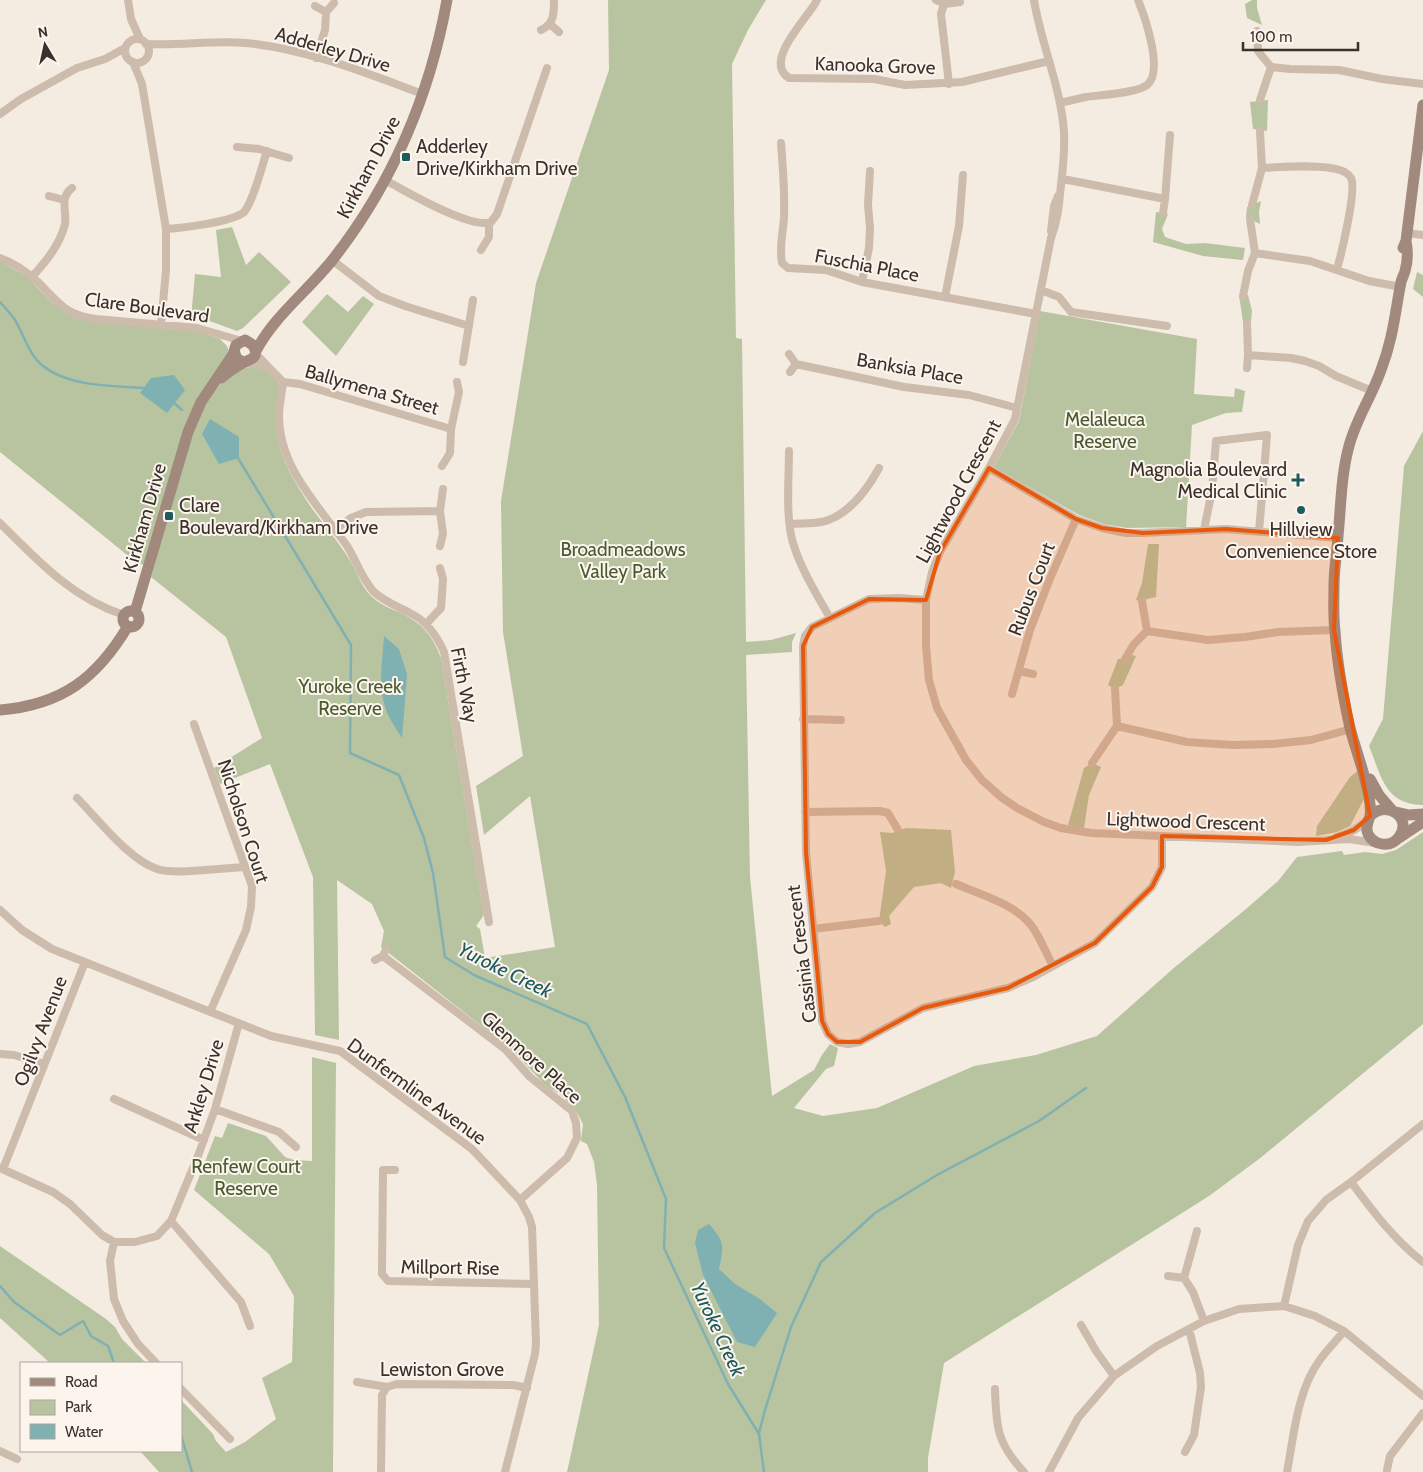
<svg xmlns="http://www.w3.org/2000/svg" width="1423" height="1472" viewBox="0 0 1423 1472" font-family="Cabin,sans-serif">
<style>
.green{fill:#b8c4a0}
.water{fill:#7fb0b2}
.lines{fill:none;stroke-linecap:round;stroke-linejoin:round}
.stream{stroke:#7fb0b2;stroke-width:2.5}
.street{stroke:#cdbbac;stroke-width:8}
.secondary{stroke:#a18a7d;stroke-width:11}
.marked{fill:#e8590c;fill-opacity:0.2;stroke:#e8590c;stroke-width:4;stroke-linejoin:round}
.poi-dot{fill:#1f5a5e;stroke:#fbf5ee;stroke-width:2}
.labels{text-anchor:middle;stroke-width:4;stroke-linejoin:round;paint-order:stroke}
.street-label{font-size:19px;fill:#3b302b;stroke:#fbf5ee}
.poi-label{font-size:19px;fill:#3b302b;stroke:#fbf5ee;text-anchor:start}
.park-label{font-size:19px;fill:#4a5a2e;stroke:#fbf5ee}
.water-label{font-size:20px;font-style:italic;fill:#1f5a5e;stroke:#fbf5ee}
</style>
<rect width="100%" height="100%" fill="#f4ebe1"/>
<path class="green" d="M608 0H766L748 30 732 64 736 338 742 339 746 642 771 640 796 633 792 642V652L746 655 750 877 772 1096 814 1070 822 1055 830 1044 838 1048 834 1066 826 1069 794 1108 823 1116 877 1108 974 1066 1036 1055 1097 1036 1175 967 1246 909 1278 881 1297 857 1342 851 1344 855 1365 852 1382 854 1396 850 1423 832V1024L1259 1159 1209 1196 944 1363 928 1458V1472H567L599 1325 597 1185 594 1162 587 1144 581 1141 583 1124 577 1113 561 1095 545 1085 511 1049 381 947 384 931 372 904 337 880 339 1040 315 1035 313 877 270 764 220 784 214 768 262 738 226 637 151 577C161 540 172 504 182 467 186 452 189 434 196 420 207 399 225 368 251 367 258 366 272 374 277 380 283 387 275 417 276 428 280 460 294 481 311 507 323 524 338 541 349 559 357 571 360 584 370 595 378 603 388 608 399 612 422 623 432 634 441 658L484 915 476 926 480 929 485 958 555 947 530 796 484 835 476 786 523 756 503 632 501 501 536 283 609 70Z
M1252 0H1257V8L1262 25 1247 18 1245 4Z
M1268 100 1267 131 1253 129 1250 102Z
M1261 201 1259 212 1260 224 1246 217 1247 207Z
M1156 212 1168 214 1162 229 1165 237 1186 244 1205 243 1245 248 1243 260 1203 256 1153 242Z
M232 227 246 265 259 252 291 282 243 328 237 331 207 320 191 318 195 274 221 277 216 230Z
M0 261 27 277 54 304 75 318 93 322 196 331 220 339 227 346 229 352 206 387 145 565 137 563 0 452Z
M1417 272 1423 275V297L1413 289Z
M327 294 348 312 363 296 374 304 336 356 302 322Z
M1239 295H1248L1252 311 1251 321 1247 323 1243 322Z
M1040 311 1197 339 1194 394 1234 397 1235 388 1245 391 1242 412 1226 413 1192 425 1186 527 1127 528 1104 524 1079 515 994 467 1019 421Z
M1423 431V805C1384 804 1382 777 1369 746L1383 719 1404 466Z
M1148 544H1159L1156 597 1139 601 1136 600 1142 583Z
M1132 655 1136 656 1123 685 1115 689 1108 685 1118 659H1125Z
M1092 763 1101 767 1089 795 1084 828 1068 825 1084 768Z
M1359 770 1365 797 1350 826 1337 832 1316 836 1317 826 1350 777Z
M906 828 951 830 955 872 951 888 941 883 914 887 889 916 891 924 885 927 879 921 886 871 880 832 892 833Z
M312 1057 336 1063 333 1472H159L140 1451H181V1400L213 1434 216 1441 226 1452 245 1442 276 1419 262 1378 292 1362 294 1296 269 1254 194 1190 215 1136 222 1138 228 1123 266 1136 285 1157 294 1160 312 1161Z
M0 1246 106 1319 115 1327 122 1339 146 1363H50L0 1318Z"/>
<path class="water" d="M174 375 185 390 167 413 140 393 151 378Z
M210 419 239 437V458L219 464 202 434Z
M384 636 399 649 407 674 402 738C395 727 387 716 384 703 378 682 383 657 384 636Z
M709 1224C725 1242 724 1246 719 1269L735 1284 760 1299 777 1313 755 1347 737 1342 703 1275 695 1243 698 1230Z"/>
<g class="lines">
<path class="stream" d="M0 302C5 308 11 314 15 320 24 335 29 355 43 366 69 387 115 386 145 388
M173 402 182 410
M238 458 351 645 350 753 399 775 424 838 433 873 445 957 474 975 587 1024 625 1097 666 1199 664 1248 728 1384 759 1434 764 1472
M0 1286 14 1302 60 1335 83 1321 91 1336 108 1346 114 1363
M759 1433 765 1410 791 1327 821 1262 875 1213 937 1175 1039 1121 1086 1088
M181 1435 192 1472"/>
<path class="street" d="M128 0 131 19 140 39
M817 0C809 17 762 61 789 78L874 79 905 85 962 82 1049 61
M936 0 944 4 941 14 949 84
M1034 0C1041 44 1061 87 1064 132 1065 150 1063 168 1061 185 1059 204 1058 220 1051 238L1015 419 989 468 940 552 932 572 926 600V646L929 680 937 708 966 760 982 780 1001 797 1017 808 1044 822 1061 828 1091 833 1298 842 1349 839 1375 843
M944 4 960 2
M315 6 326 12
M550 24 559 32
M541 30C554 24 554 14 554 0
M1257 31 1258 51 1271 67 1260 100
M125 51a12 12 0 1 1 24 0a12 12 0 1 1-24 0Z
M146 44C180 46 213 40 246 43 307 49 366 73 423 94
M316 58 325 30 326 12 334 3
M133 62 142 84 166 229V270L161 325
M1271 67 1290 69 1339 70 1382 79 1423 84
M1060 103C1068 101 1077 99 1086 97 1100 95 1138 93 1147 85 1164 72 1145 17 1138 0
M0 114 21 99 77 68 105 59 125 48
M781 143C783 168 785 192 784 217 783 233 779 248 782 263L788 268 826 270 862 282 1036 314
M237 147 259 149 289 158
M1262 168C1280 167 1334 163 1346 173 1348 174 1350 176 1351 178 1357 190 1341 255 1337 269
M1063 179 1165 199 1170 135
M385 180C405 191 471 230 491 222L497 214 547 68
M49 196 64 200
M1252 205 1262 168 1260 131
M1163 213 1165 199
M166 229C182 228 233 222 244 212 253 202 262 166 267 151
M1051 231 1054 206 1058 196
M1407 233 1423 235
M481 250 489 237V223
M1255 253 1310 261 1369 281 1401 287
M0 258C15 263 27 272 39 283 59 303 65 315 96 319L197 328 242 341
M332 260 379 296 405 306 469 326
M32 277C46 261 60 245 65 224 67 211 59 198 72 188
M862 282 869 248 870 228 868 205 870 171
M1041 290 1059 297 1071 312 1167 326
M1243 296 1248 271 1255 253 1250 219
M945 297 959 226 963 175
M1247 323 1248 355 1247 368
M255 353 283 382C282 393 279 405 279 416 279 468 319 506 347 546 356 560 362 579 374 592 385 602 397 606 410 613 427 621 437 636 444 652L489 922
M789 354 796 364 790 372
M1248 355 1291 358 1305 361 1319 366 1336 376 1372 391
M247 362 269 369
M463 362 473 300
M796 364 904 387 969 395 1017 408
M283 382 300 384 451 429
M789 451C789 479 785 521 794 546 802 571 817 595 830 618
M442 466 450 453 451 429 459 392 457 382
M989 468 1076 519 1102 528 1126 533H1143L1226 529 1338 538
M0 523C37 560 73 599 124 615
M790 524C800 523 811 524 821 522 847 517 867 490 879 468
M335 530 351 518 366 512 440 511
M1204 530 1212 490 1216 441 1267 435 1259 532
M440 546 443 534 440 511 443 489
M926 600 899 598 869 599 812 627 805 636 803 646 806 853 822 1021 828 1034 837 1042 848 1044 860 1042 923 1008 1008 988 1033 977 1095 943 1152 887 1162 867V836
M426 624 441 608 443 579 440 568
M1147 631 1208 640 1245 637 1278 632 1334 630
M1125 659 1134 644 1147 631 1142 601
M1019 671 1033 674
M1012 694 1030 630 1049 581 1076 519
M803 719 841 720
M194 724 252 886 251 907 246 930 210 1012
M1117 726 1187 742 1233 745 1273 744 1311 740 1351 729
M1092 763 1117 726 1115 689
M77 798C98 819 128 859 157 869 174 875 224 868 245 867
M805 812 880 811 888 813 898 830
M1337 837C1350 833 1359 829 1368 819
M956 884C981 895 1013 903 1031 925 1040 937 1046 953 1053 966
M0 910 22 930 52 949 271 1036 340 1051 472 1149 520 1200 529 1217 532 1227 536 1343 535 1354 505 1472
M813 929 879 921
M383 956 505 1049 530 1077 572 1111 576 1123 577 1138 567 1158 520 1200
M375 960 383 956 386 949
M0 1054 14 1055 44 1064
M114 1099 204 1140
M215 1109 279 1132 296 1147
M0 1168 53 1192 70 1204 102 1235 114 1242H135L157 1236 171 1221 198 1156 215 1109 239 1023
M3 1169 85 962
M395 1170H383L382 1269V1274L388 1281 534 1284
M1351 1182C1373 1211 1394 1240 1423 1262
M171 1221 241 1302 250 1326
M114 1242 110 1261 114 1299 123 1321 138 1344 156 1363
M1168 1276 1184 1278 1197 1231
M1184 1278 1193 1292 1204 1321
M1284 1306 1298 1245 1308 1221 1326 1200 1351 1182 1423 1124
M1081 1325 1096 1351 1114 1376
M357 1382 387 1387 397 1384 513 1385 527 1388
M181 1389 230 1439
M995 1389C996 1426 997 1444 1024 1472
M0 1451 17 1459
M1185 1452 1194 1435 1201 1387 1200 1373 1189 1329
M1387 1470 1390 1456 1423 1413
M381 1472 382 1395 387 1387
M1049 1472 1078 1418 1114 1376 1157 1346 1204 1321 1239 1309 1284 1306 1315 1316 1344 1331 1423 1396
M1287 1472C1294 1435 1297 1392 1319 1361 1327 1350 1336 1341 1344 1331"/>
<path class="secondary" d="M1403 248 1406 241 1423 105
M256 351C274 316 309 290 334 258 393 182 430 94 447 0
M221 378C227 373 234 368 241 364 250 359 260 359 253 345L245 340 236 345 234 351 237 359 244 362
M123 619a8 8 0 1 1 16 0a8 8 0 1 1-16 0Z
M135 612 188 432 201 402 234 353
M0 710C62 705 97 678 128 626
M1370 779 1379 795 1392 810
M1396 812 1409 815 1423 814
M1370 816C1387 799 1413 818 1399 837 1391 848 1374 846 1368 834 1365 827 1368 822 1370 816 1371 810 1370 803 1369 797 1365 773 1356 751 1350 728 1343 696 1337 663 1335 631 1333 616 1334 600 1334 585 1334 569 1337 553 1338 536 1341 506 1341 475 1349 446 1356 419 1372 396 1381 370 1393 339 1395 313 1401 282 1402 278 1404 275 1405 271 1408 261 1408 251 1406 241
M1399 838 1423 822"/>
</g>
<path class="marked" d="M989 468 1076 519 1102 528 1143 533 1226 529 1338 538 1334 630 1370 816 1354 830 1326 840 1162 836V867L1152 887 1095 943 1008 988 923 1008 860 1042H837L828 1034 822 1021 806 853 803 646 812 627 869 599 926 600 940 552Z"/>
<g class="poi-dot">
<rect x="401" y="152" width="10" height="10" rx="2.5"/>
<path d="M1295.5 472.5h5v5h5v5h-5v5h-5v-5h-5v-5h5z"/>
<circle cx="1301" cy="510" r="5"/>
<rect x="164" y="511" width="10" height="10" rx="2.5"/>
</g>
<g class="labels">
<g class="street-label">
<text transform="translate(333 49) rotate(16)" y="7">Adderley Drive</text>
<text transform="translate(875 65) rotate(2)" y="7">Kanooka Grove</text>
<text transform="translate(368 167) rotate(-62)" y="7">Kirkham Drive</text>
<text transform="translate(867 265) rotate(11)" y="7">Fuschia Place</text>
<text transform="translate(147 307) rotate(8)" y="7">Clare Boulevard</text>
<text transform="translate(910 368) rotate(10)" y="7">Banksia Place</text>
<text transform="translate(372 389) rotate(16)" y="7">Ballymena Street</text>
<text transform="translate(958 491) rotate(-62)" y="7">Lightwood Crescent</text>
<text transform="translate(144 518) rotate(-74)" y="7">Kirkham Drive</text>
<text transform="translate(1031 589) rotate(-69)" y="7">Rubus Court</text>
<text transform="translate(465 685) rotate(79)" y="7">Firth Way</text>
<text transform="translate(244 821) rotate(72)" y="7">Nicholson Court</text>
<text transform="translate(1186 821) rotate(2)" y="7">Lightwood Crescent</text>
<text transform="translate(801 954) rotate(-97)" y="7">Cassinia Crescent</text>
<text transform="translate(40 1031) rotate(-69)" y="7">Ogilvy Avenue</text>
<text transform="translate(532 1057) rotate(42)" y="7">Glenmore Place</text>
<text transform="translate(203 1086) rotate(-73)" y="7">Arkley Drive</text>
<text transform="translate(417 1091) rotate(36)" y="7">Dunfermline Avenue</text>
<text transform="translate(450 1267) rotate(1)" y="7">Millport Rise</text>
<text x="442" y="1376">Lewiston Grove</text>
</g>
<g class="poi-label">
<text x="416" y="153">Adderley<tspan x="416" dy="22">Drive/Kirkham Drive</tspan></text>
<text x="1287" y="476" text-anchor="end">Magnolia Boulevard<tspan x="1287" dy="22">Medical Clinic</tspan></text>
<text x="179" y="512">Clare<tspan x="179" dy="22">Boulevard/Kirkham Drive</tspan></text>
<text x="1301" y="536" text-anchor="middle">Hillview<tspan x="1301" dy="22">Convenience Store</tspan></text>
</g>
<g class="park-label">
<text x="1105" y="426">Melaleuca<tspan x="1105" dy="22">Reserve</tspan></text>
<text x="623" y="556">Broadmeadows<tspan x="623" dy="22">Valley Park</tspan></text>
<text x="350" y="693">Yuroke Creek<tspan x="350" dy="22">Reserve</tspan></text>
<text x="246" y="1173">Renfew Court<tspan x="246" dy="22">Reserve</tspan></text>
</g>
<g class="water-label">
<text transform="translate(505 970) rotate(26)" y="7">Yuroke Creek</text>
<text transform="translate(718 1329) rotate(65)" y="7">Yuroke Creek</text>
</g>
</g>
<rect x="20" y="1362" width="162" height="90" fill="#fbf5ee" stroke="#aea6a0"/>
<rect x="30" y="1378" width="25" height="8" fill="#a18a7d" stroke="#aea6a0"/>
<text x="65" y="1387" font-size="15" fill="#3b302b">Road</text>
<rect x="30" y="1400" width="25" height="15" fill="#b8c4a0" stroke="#aea6a0"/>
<text x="65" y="1412" font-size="15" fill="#3b302b">Park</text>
<rect x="30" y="1424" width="25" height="15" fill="#7fb0b2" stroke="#aea6a0"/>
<text x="65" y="1437" font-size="15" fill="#3b302b">Water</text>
<g transform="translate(45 45) rotate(351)" stroke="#fbf5ee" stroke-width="4" paint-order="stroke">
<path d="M0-4L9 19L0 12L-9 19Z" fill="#3b302b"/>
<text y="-8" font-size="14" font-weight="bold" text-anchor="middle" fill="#3b302b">N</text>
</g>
<path d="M1243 42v8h115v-8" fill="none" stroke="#3b302b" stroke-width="2.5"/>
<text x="1250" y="42" font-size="15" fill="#3b302b" stroke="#fbf5ee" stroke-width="4" paint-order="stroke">100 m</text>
</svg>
